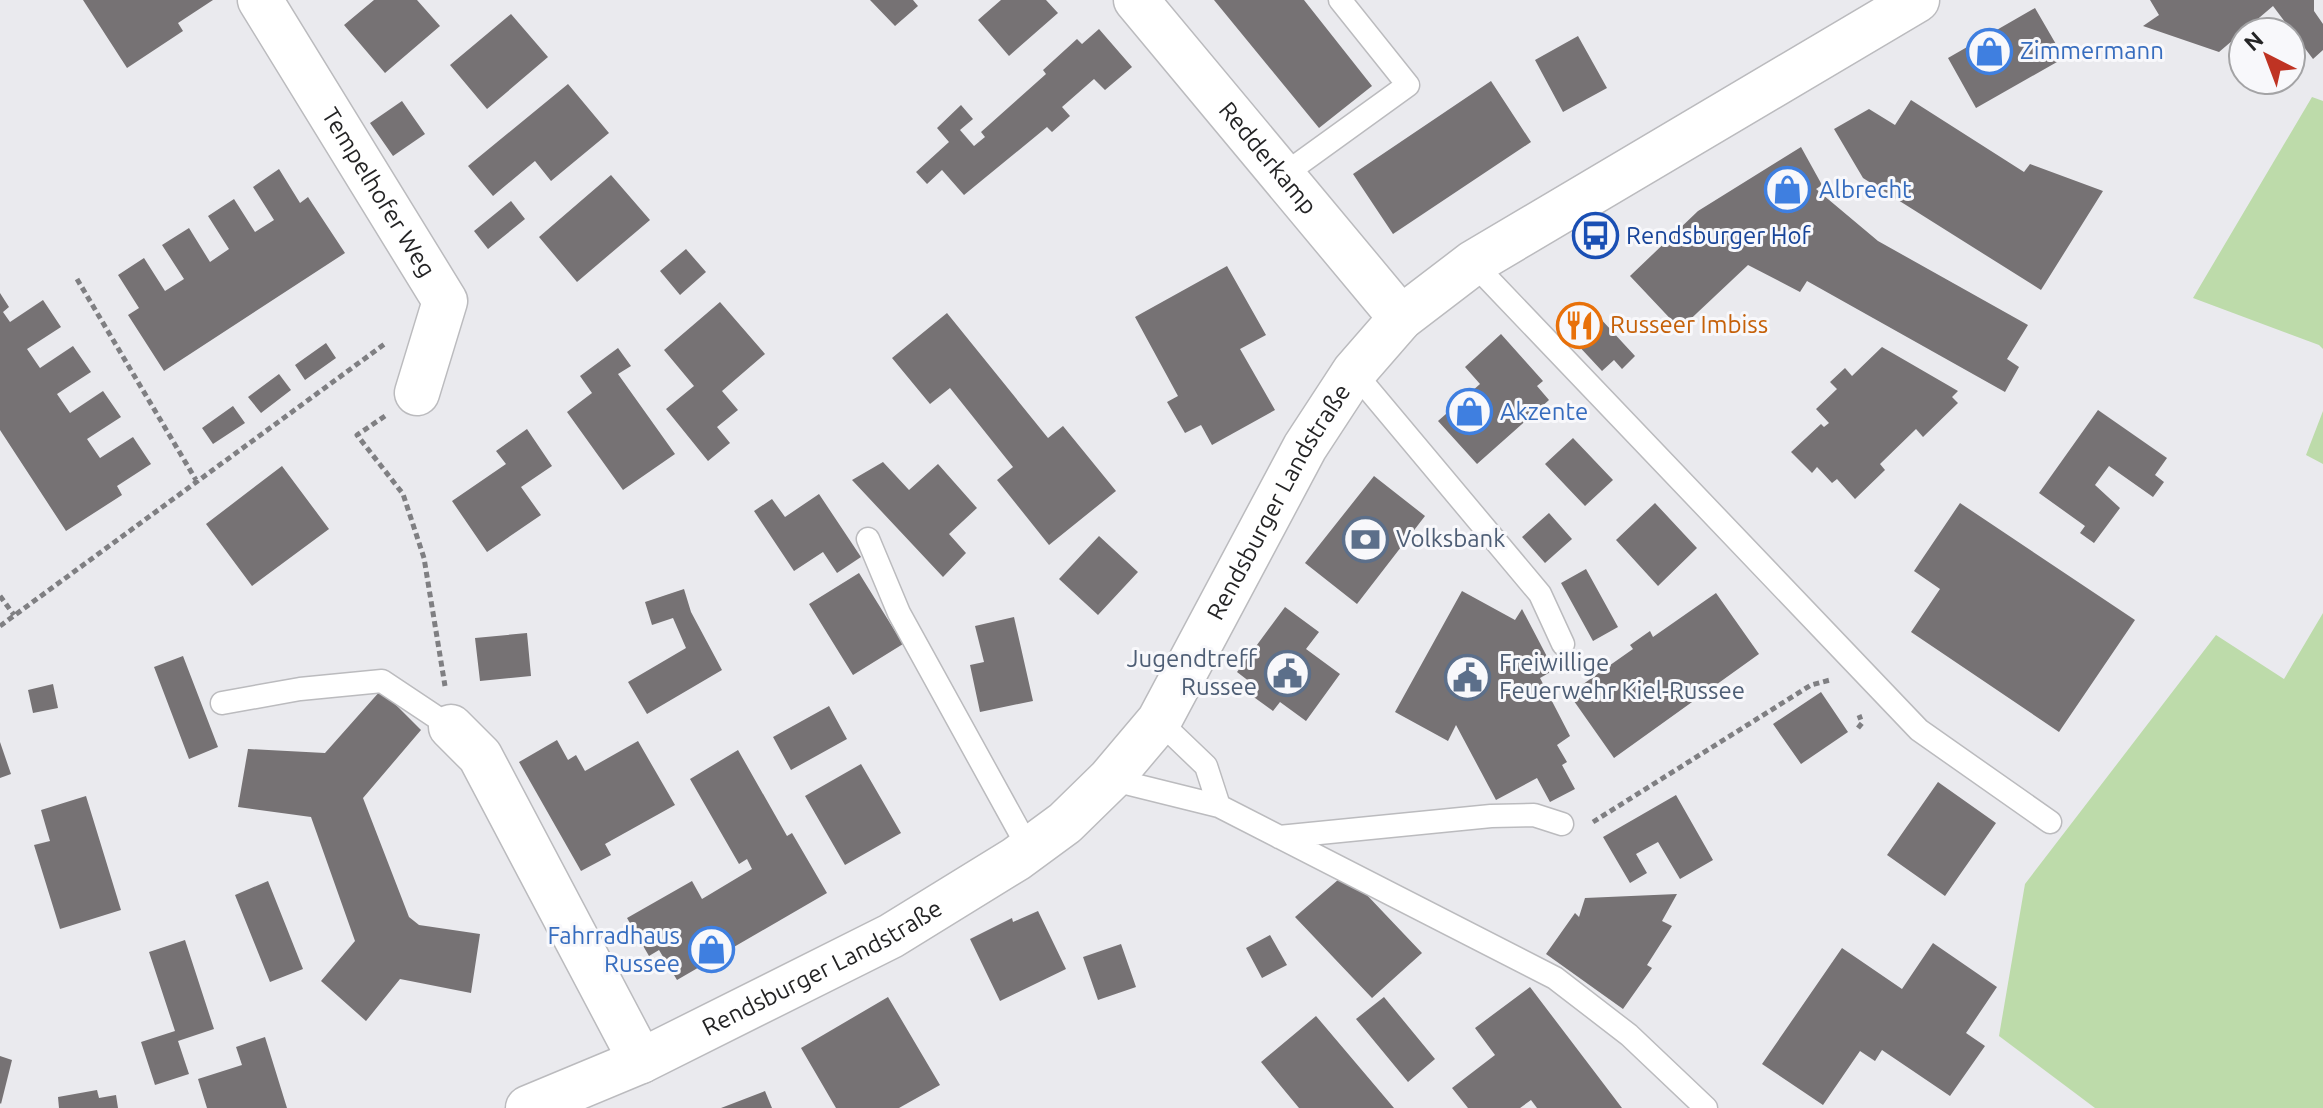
<svg xmlns="http://www.w3.org/2000/svg" width="2323" height="1108" viewBox="0 0 2323 1108" font-family="Ubuntu,sans-serif">
<style>
.green{fill:#bddbaa}
.building{fill:#767274}
.lines{fill:none;stroke-linecap:round;stroke-linejoin:round}
.service-casing{stroke:#bbbbbe;stroke-width:25}
.minor-casing{stroke:#bbbbbe;stroke-width:47}
.tertiary-casing{stroke:#bbbbbe;stroke-width:47}
.path{stroke:#7f7f82;stroke-width:5;stroke-dasharray:6 4;stroke-linecap:butt}
.service{stroke:#fff;stroke-width:22}
.minor{stroke:#fff;stroke-width:44}
.tertiary{stroke:#fff;stroke-width:44}
.labels{text-anchor:middle;stroke-width:6;stroke-linejoin:round;paint-order:stroke}
.shop-label{font-size:24px;fill:#366cbe;stroke:#f8f8fb;text-anchor:start}
.street-label{font-size:24px;fill:#242425;stroke:#f8f8fb}
.transit-label{font-size:24px;fill:#164399;stroke:#f8f8fb;text-anchor:start}
.food-label{font-size:24px;fill:#c56008;stroke:#f8f8fb;text-anchor:start}
.service-label{font-size:24px;fill:#4e5e75;stroke:#f8f8fb;text-anchor:start}
</style>
<rect width="100%" height="100%" fill="#eaeaee"/>
<path class="green" d="M2312 97 2323 101V349L2319 345 2193 298Z
M2323 411V464L2306 455Z
M2323 613V1108H2095L1999 1036 2025 884 2216 635 2284 679Z"/>
<path class="building" d="M83 0H213L178 23 183 31 127 68Z
M374 0H417L440 26 385 73 344 25Z
M870 0H913L918 6 895 26Z
M1001 0H1046L1058 13 1009 56 978 20Z
M1214 0H1304L1372 86 1319 128Z
M2150 0H2314V11L2323 24V50L2313 59 2273 6 2219 52 2143 26 2159 15Z
M2035 8 2064 58 1976 108 1948 58Z
M511 14 548 57 487 109 450 65Z
M1099 29 1132 67 1105 90 1094 79 1062 107 1070 116 1052 132 1047 127 964 195 942 170 927 184 916 172 949 142 937 128 961 105 973 119 960 130 974 146 985 137 981 132 1046 74 1043 70 1077 39 1082 44Z
M1578 36 1607 88 1563 112 1535 60Z
M1491 81 1531 142 1393 234 1353 174Z
M568 84 609 133 551 181 535 161 493 196 468 166Z
M1911 100 2024 172 2030 164 2103 191 2041 290 1863 178 1834 129 1869 109 1895 125Z
M402 101 425 134 393 156 370 123Z
M1801 147 1822 185 1816 189 1878 241 2028 325 2007 359 2019 367 2005 392 1807 281 1800 292 1748 265 1680 329 1630 276 1698 211Z
M279 169 300 203 308 197 345 253 164 371 128 315 139 308 118 275 144 258 165 291 184 279 162 245 189 228 210 262 229 249 208 216 234 199 255 232 274 220 253 187Z
M611 175 650 220 577 282 539 237Z
M511 201 525 219 488 249 474 231Z
M686 249 706 272 680 295 660 271Z
M1227 266 1266 335 1240 349 1275 410 1212 445 1201 425 1185 433 1167 402 1178 396 1135 317Z
M0 293 9 307 3 312 10 322 43 300 61 327 27 349 40 368 73 346 91 372 57 394 70 413 103 391 121 417 87 439 100 458 133 437 151 464 117 486 122 495 66 531 0 430Z
M720 302 765 354 722 391 738 410 717 427 730 443 708 461 666 409 694 386 664 350Z
M1587 304 1635 356 1622 369 1614 360 1602 371 1562 328Z
M947 313 1048 438 1063 426 1116 491 1049 545 997 480 1013 467 950 388 930 404 892 358Z
M1501 334 1543 381 1537 386 1549 400 1477 464 1438 421 1480 384 1465 367Z
M326 343 336 358 305 380 295 365Z
M1882 347 1958 391 1952 397 1958 403 1923 437 1916 429 1880 464 1885 470 1855 499 1837 479 1832 483 1817 467 1812 473 1791 452 1821 424 1824 427 1829 423 1816 409 1837 389 1830 382 1845 368 1852 376Z
M618 348 631 366 618 374 675 454 623 490 567 412 592 393 580 376Z
M279 374 291 390 261 413 248 397Z
M233 406 245 423 213 444 202 428Z
M2098 410 2167 458 2155 475 2164 482 2153 497 2109 466 2095 485 2120 508 2094 543 2080 533 2085 526 2039 493Z
M527 429 552 466 521 487 541 515 487 552 452 501 506 464 496 451Z
M1573 438 1613 480 1585 506 1545 464Z
M883 462 909 490 938 464 977 508 949 534 966 553 943 577 852 480Z
M282 466 329 529 252 586 206 524Z
M1374 476 1425 516 1357 604 1305 563Z
M819 494 861 557 837 573 823 552 794 571 754 511 772 499 785 517Z
M1655 503 1697 548 1658 586 1616 540Z
M1960 503 2135 620 2059 732 1911 632 1940 589 1914 571Z
M1549 513 1572 539 1545 563 1522 537Z
M1099 536 1138 572 1098 615 1059 579Z
M1586 569 1618 627 1593 641 1561 583Z
M859 573 903 644 853 675 809 604Z
M684 589 691 612 722 670 647 714 628 682 686 648 673 618 652 625 645 602Z
M1462 591 1515 620 1522 609 1554 670 1540 678 1570 736 1557 745 1567 762 1562 765 1575 789 1550 802 1537 778 1496 800 1456 725 1448 741 1395 712Z
M1716 593 1759 654 1614 758 1569 694 1633 649 1630 645 1650 631 1653 637Z
M1285 607 1319 632 1306 649 1340 674 1306 721 1280 702 1273 711 1244 690 1250 682 1237 672Z
M1014 617 1033 701 980 712 970 665 984 662 975 626Z
M527 633 531 676 480 681 475 638Z
M183 656 218 747 189 759 154 667Z
M53 684 58 708 33 713 28 690Z
M381 690 421 730 363 798 409 917 419 925 480 934 471 993 400 979 366 1021 321 981 355 941 311 817 238 807 248 749 325 753Z
M1821 692 1848 732 1801 764 1773 724Z
M829 706 847 739 791 770 773 737Z
M557 740 568 760 576 755 585 771 638 741 675 805 605 844 611 855 581 871 519 762Z
M0 742 11 774 0 778Z
M738 750 787 836 792 833 827 893 677 980 659 950 649 956 627 918 692 881 702 899 752 869 747 859 739 864 690 779Z
M861 764 901 833 845 865 805 796Z
M1938 782 1996 823 1945 896 1887 855Z
M1676 795 1713 860 1680 879 1658 842 1636 854 1647 873 1630 883 1603 837Z
M86 796 121 910 60 929 34 845 50 841 41 810Z
M1346 873 1422 953 1372 998 1295 917Z
M268 881 303 969 270 982 235 895Z
M1677 894 1662 921 1672 926 1647 965 1652 968 1623 1009 1546 954 1575 913 1579 917 1585 898Z
M1038 911 1066 969 1000 1001 970 939 1012 918 1013 922Z
M1270 935 1287 965 1262 978 1246 948Z
M185 940 214 1029 178 1041 189 1074 155 1085 141 1042 175 1031 149 952Z
M1933 943 1997 987 1966 1033 1985 1046 1950 1096 1882 1050 1875 1061 1860 1051 1823 1105 1762 1064 1842 948 1902 989Z
M1121 944 1136 987 1098 1000 1083 957Z
M1530 987 1622 1108H1537L1531 1100 1520 1108H1468L1452 1088 1495 1055 1475 1028Z
M888 997 940 1085 899 1108H836L801 1048Z
M1384 997 1435 1059 1408 1082 1356 1019Z
M1316 1016 1394 1108H1299L1261 1062Z
M265 1037 287 1108H207L198 1079 242 1065 236 1047Z
M0 1056 12 1060 1 1104 0 1103Z
M97 1090 99 1098 116 1095 118 1108H59L58 1097Z
M765 1091 772 1108H721Z"/>
<g class="lines">
<defs>
<path id="service" d="M1282 176 1408 85 1340 0
M1473 263 1919 730 2050 822
M1354 372 1540 594 1563 644
M868 539 899 613 1029 849
M222 703 300 689 382 681 451 727
M1159 721 1206 766 1219 806
M1110 779 1219 806 1555 978 1629 1035 1706 1108
M1279 837 1491 816 1534 815 1562 824"/>
<g id="minor">
<path id="s1" d="M260 0 445 301 417 393"/>
<path id="s2" d="M1136 0 1401 318"/>
<path d="M451 727 480 756 641 1061"/>
</g>
<g id="tertiary">
<path id="s3" d="M528 1108 641 1061 891 936 1016 859 1065 823 1110 779 1159 721 1305 447 1354 372 1401 318 1473 263 1917 0"/>
</g>
</defs>
<use href="#service" class="service-casing"/>
<use href="#minor" class="minor-casing"/>
<use href="#tertiary" class="tertiary-casing"/>
<path class="path" d="M77 279 196 480
M385 416 357 435 403 494 424 558 445 686
M0 596 14 615
M0 626 386 343
M1858 728 1862 723 1859 715
M1593 822 1811 685 1830 680"/>
<use href="#service" class="service"/>
<use href="#minor" class="minor"/>
<use href="#tertiary" class="tertiary"/>
</g>
<defs>
<symbol id="shop-ring" viewBox="-11 -11 22 22"><circle r="9.5" fill="#f8f8fb" stroke="#3f7fe0" stroke-width="1.5"/><path d="M-5-2.5h2.3a2.7 3.5 0 0 1 5.4 0H5L5.5 6h-11ZM-1.5-2.5h3a1.5 2.3 0 0 0-3 0Z" fill="#3f7fe0"/></symbol>
<symbol id="bus-ring" viewBox="-11 -11 22 22"><circle r="9.5" fill="#f8f8fb" stroke="#1a4fb4" stroke-width="1.5"/><path d="M-5-6H5V4H4V6H2V4H-2V6H-4V4H-5ZM-3.5-4V0h7V-4ZM-3.5 1.2v1.5H-2V1.2ZM2 1.2v1.5H3.5V1.2Z" fill="#1a4fb4"/></symbol>
<symbol id="restaurant-ring" viewBox="-11 -11 22 22"><circle r="9.5" fill="#f8f8fb" stroke="#e8710a" stroke-width="1.5"/><path d="M-5-6h1v4h1v-4h1v4h1v-4h1v5L-1.5 .5V6h-2V.5L-5-1ZM5-6V6H3V1.5H1.5Q1.5-4 5-6Z" fill="#e8710a"/></symbol>
<symbol id="bank-ring" viewBox="-11 -11 22 22"><circle r="9.5" fill="#f8f8fb" stroke="#5c6f8a" stroke-width="1.5"/><path d="M-6-4H6V4H-6ZM0-2.3a2.3 2.3 0 1 0 0 4.6a2.3 2.3 0 1 0 0-4.6Z" fill="#5c6f8a"/></symbol>
<symbol id="civic-ring" viewBox="-11 -11 22 22"><circle r="9.5" fill="#f8f8fb" stroke="#5c6f8a" stroke-width="1.5"/><path d="M-.6-6.5H3V-4.5H.6V-3L4-1V1h2V6H-6V1h2V-1L-.6-3ZM-1.2 2.5V6h2.4V2.5Z" fill="#5c6f8a"/></symbol>
</defs>
<g fill-rule="evenodd">
<use href="#shop-ring" x="1964" y="26" width="51" height="51"/>
<use href="#shop-ring" x="1762" y="164" width="51" height="51"/>
<use href="#bus-ring" x="1570" y="210" width="51" height="51"/>
<use href="#restaurant-ring" x="1554" y="300" width="51" height="51"/>
<use href="#shop-ring" x="1444" y="386" width="51" height="51"/>
<use href="#bank-ring" x="1340" y="514" width="51" height="51"/>
<use href="#civic-ring" x="1262" y="648" width="51" height="51"/>
<use href="#civic-ring" x="1442" y="652" width="51" height="51"/>
<use href="#shop-ring" x="686" y="924" width="51" height="51"/>
</g>
<g class="labels">
<g class="shop-label">
<text x="2020" y="59">Zimmermann</text>
<text x="1819" y="198">Albrecht</text>
<text x="1500" y="420">Akzente</text>
<text x="680" y="944" text-anchor="end">Fahrradhaus<tspan x="680" dy="28">Russee</tspan></text>
</g>
<g class="street-label">
<text dy="8" stroke="none"><textPath href="#s2" startOffset="206">Redderkamp</textPath></text>
<text dy="8" stroke="none"><textPath href="#s1" startOffset="226">Tempelhofer Weg</textPath></text>
<text dy="8" stroke="none"><textPath href="#s3" startOffset="998">Rendsburger Landstraße</textPath></text>
<text dy="8" stroke="none"><textPath href="#s3" startOffset="326">Rendsburger Landstraße</textPath></text>
</g>
<g class="transit-label">
<text x="1626" y="244">Rendsburger Hof</text>
</g>
<g class="food-label">
<text x="1610" y="333">Russeer Imbiss</text>
</g>
<g class="service-label">
<text x="1396" y="547">Volksbank</text>
<text x="1257" y="667" text-anchor="end">Jugendtreff<tspan x="1257" dy="28">Russee</tspan></text>
<text x="1499" y="671">Freiwillige<tspan x="1499" dy="28">Feuerwehr Kiel-Russee</tspan></text>
</g>
</g>
<g transform="translate(2267 56) rotate(318)"><circle r="38" fill="#f8f8fb" stroke="#a3a3a5" stroke-width="2"/>
<path d="M0-6L14 30L0 20L-14 30Z" fill="#bf3323"/>
<text y="-12" font-size="22" font-weight="bold" text-anchor="middle" fill="#242425">N</text>
</g>
</svg>
